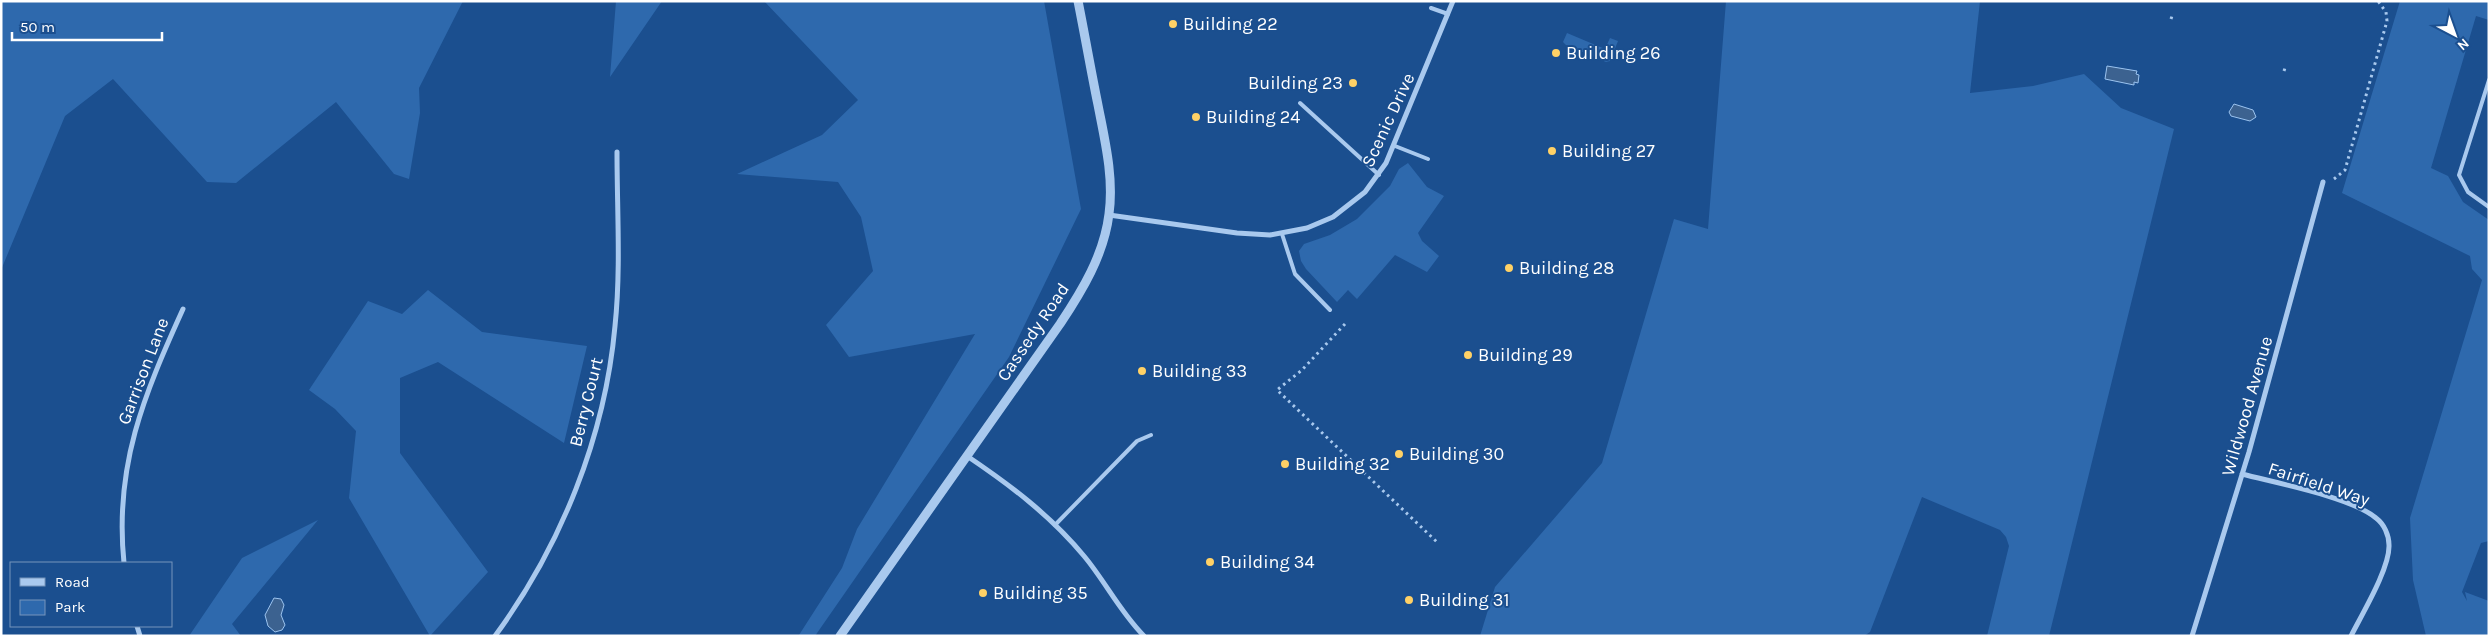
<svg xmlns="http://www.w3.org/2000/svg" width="2490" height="637" viewBox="0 0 2490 637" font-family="Karla,sans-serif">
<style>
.green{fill:#2e69ad}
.water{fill:#3c6290;stroke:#9cc4f0}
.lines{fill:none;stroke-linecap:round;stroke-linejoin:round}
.path{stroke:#a9c9ee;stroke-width:3;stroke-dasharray:2.5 4;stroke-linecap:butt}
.service{stroke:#a9c9ee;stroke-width:4}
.minor{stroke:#a9c9ee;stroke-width:5}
.tertiary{stroke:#a9c9ee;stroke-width:9}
.poi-dot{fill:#ffd166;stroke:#1b4f8f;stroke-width:2}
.labels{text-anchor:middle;stroke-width:4;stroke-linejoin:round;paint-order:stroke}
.poi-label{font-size:18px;fill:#fff;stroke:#1b4f8f;text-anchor:start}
.street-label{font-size:18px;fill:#fff;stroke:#1b4f8f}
</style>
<rect width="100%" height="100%" fill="#1b4f8f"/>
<path class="green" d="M1 1H463L419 88 420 113 409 179 394 174 336 102 236 183 207 182 113 79 65 116 1 270Z
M616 1H662L610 77Z
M764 1H1044L1081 209 1009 357 815 636H796L799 635 842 568 857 529 975 334 849 357 826 325 873 271 861 217 838 182 737 174 822 135 858 100Z
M1726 1H1980L1970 93 2033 86 2084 74 2121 108 2174 129 2049 636H1987L2009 546 2006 537 2000 530 1922 497 1870 632 1864 636H1480L1495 587 1602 463 1674 219 1708 229Z
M2400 1H2489V20L2476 16 2431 168 2448 176 2463 202 2489 220V541L2481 543 2462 592 2467 601 2465 592 2489 601V636H2426L2413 580 2410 518 2482 280 2472 269 2470 256 2342 193Z
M1567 33 1605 49 1610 38 1618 41 1610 61 1606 62 1566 45 1563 42Z
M1408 163 1427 187 1444 196 1418 233 1422 241 1439 256 1427 272 1395 255 1357 299 1348 290 1337 302 1306 269 1301 261 1299 251 1304 244 1330 235 1357 219 1390 186 1399 169Z
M428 290 482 332 587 346 564 443 438 362 400 378V453L488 572 430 636 349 498 356 431 335 409 309 390 368 301 402 314Z
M318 520 232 624 241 636H189L242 558Z"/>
<path class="water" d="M2107 66 2137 71 2136 74 2139 75 2138 83 2134 82V85L2105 79Z
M2234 104 2253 110 2256 117 2250 121 2231 116 2229 112Z
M274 598 281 599 284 605 281 615 285 625 282 630 275 632 268 626 265 615Z"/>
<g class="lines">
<path class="path" d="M2048 2V1
M2171 19 2172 16
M2284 71 2285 68
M2334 179 2345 170 2387 21 2386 12 2378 1
M1345 324 1302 370 1277 390 1438 543"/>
<path class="service" d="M1431 8 1448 14
M2489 80 2459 175 2468 192 2489 207
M1300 103 1379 175
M1395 146 1428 159
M1282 234 1295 274 1330 310
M1055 525 1137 441 1151 435"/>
<path class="minor" d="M1109 215 1237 233 1270 235 1307 228 1333 217 1365 192 1386 163 1453 1
M967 456C1010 485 1050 515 1084 556 1105 581 1120 612 1144 636
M2242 474C2276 483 2351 497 2376 518 2384 524 2389 535 2389 545 2390 568 2362 614 2351 636
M124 563C114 466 144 395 183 309
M137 626 140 636
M495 636C561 546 605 437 615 326 621 269 617 210 617 152
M2192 636 2249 452 2323 182"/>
<path class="tertiary" d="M840 636 1060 324C1082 291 1104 255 1109 214 1114 178 1105 141 1098 105 1091 71 1085 36 1078 1"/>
</g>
<g class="poi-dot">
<circle cx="1173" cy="24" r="5"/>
<circle cx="1556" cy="53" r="5"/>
<circle cx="1353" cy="83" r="5"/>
<circle cx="1196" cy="117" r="5"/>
<circle cx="1552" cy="151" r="5"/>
<circle cx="1509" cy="268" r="5"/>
<circle cx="1468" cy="355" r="5"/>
<circle cx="1142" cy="371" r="5"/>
<circle cx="1399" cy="454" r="5"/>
<circle cx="1285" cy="464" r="5"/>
<circle cx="1210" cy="562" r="5"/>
<circle cx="983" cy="593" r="5"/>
<circle cx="1409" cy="600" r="5"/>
</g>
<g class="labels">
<g class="poi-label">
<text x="1183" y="30">Building 22</text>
<text x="1566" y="59">Building 26</text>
<text x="1343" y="89" text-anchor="end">Building 23</text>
<text x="1206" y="123">Building 24</text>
<text x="1562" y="157">Building 27</text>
<text x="1519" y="274">Building 28</text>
<text x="1478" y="361">Building 29</text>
<text x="1152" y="377">Building 33</text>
<text x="1409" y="460">Building 30</text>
<text x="1295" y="470">Building 32</text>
<text x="1220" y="568">Building 34</text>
<text x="993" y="599">Building 35</text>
<text x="1419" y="606">Building 31</text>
</g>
<g class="street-label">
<text transform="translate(1388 120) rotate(-65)" y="6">Scenic Drive</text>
<text transform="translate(1033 332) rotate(-56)" y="6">Cassedy Road</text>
<text transform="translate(143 371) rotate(-69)" y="6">Garrison Lane</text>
<text transform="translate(586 402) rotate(-76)" y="6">Berry Court</text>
<text transform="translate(2247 406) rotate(-74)" y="6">Wildwood Avenue</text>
<text transform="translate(2319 484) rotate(18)" y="6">Fairfield Way</text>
</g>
</g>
<rect width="2490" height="637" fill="none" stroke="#ffffff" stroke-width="5"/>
<rect x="10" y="562" width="162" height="65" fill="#1b4f8f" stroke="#7695bc"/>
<rect x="20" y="578" width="25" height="8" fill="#a9c9ee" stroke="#7695bc"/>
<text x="55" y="587" font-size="15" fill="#ffffff">Road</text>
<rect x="20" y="600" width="25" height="15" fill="#2e69ad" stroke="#7695bc"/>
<text x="55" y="612" font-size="15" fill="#ffffff">Park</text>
<g transform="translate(2455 35) rotate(139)" stroke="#1b4f8f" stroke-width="4" paint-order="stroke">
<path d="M0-4L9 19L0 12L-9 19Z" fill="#ffffff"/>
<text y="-8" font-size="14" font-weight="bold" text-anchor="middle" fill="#ffffff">N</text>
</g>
<path d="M12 32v8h150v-8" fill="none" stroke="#ffffff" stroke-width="2.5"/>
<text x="20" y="32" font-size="15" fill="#ffffff" stroke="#1b4f8f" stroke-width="4" paint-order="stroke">50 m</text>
</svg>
